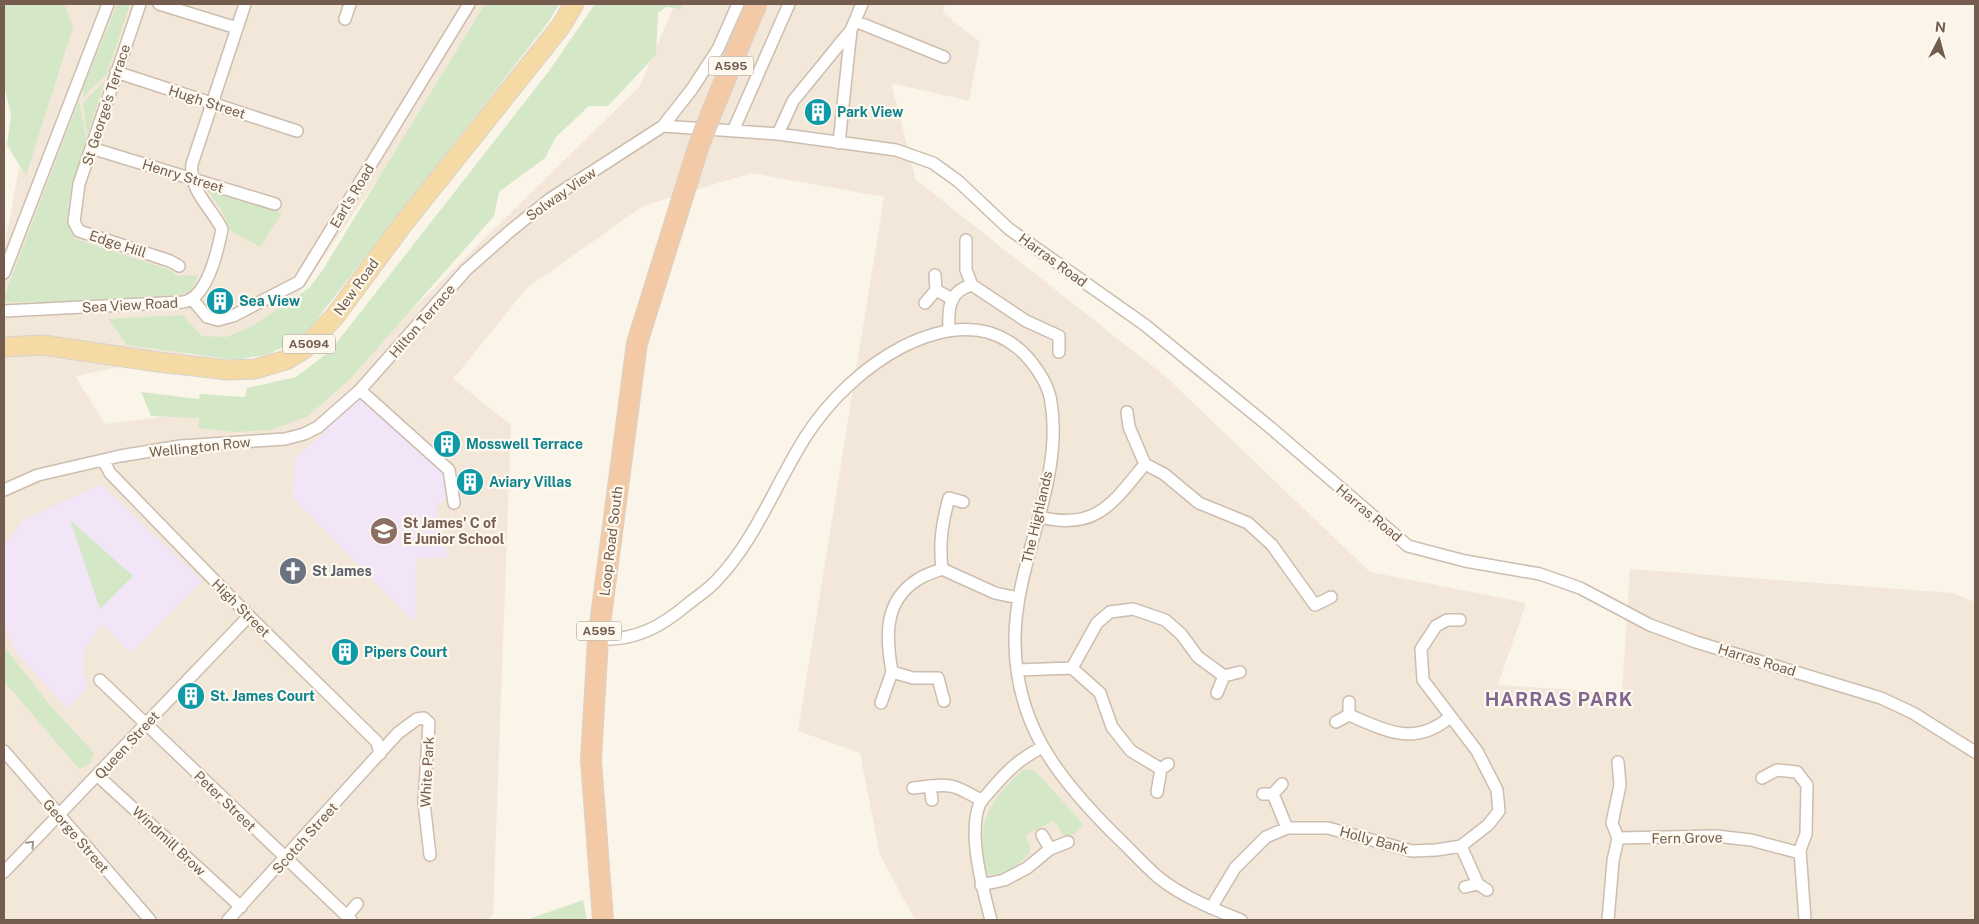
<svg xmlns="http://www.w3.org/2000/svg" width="1979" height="924" viewBox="0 0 1979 924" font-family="'Public Sans',sans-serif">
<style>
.residential{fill:#f2e7d8}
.education{fill:#f2e5f8}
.green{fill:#d4e8c8}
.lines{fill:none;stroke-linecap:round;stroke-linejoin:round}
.minor-casing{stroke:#cdbdaf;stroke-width:14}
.primary-casing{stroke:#d8d2cd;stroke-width:21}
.trunk-casing{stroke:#d8d2cd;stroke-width:22}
.minor{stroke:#fff;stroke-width:11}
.primary{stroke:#f5daa6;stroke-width:19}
.trunk{stroke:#f3caa5;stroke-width:20}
.trunk-bridge-casing{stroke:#d8d2cd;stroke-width:22;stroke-linecap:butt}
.trunk-bridge{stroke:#f3caa5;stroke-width:20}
.oneway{stroke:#a5968c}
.labels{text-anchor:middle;stroke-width:4.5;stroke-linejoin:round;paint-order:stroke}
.shield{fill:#fef9ef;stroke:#9d8c7e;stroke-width:1}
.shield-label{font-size:12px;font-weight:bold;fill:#745d4e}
.street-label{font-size:14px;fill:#745d4e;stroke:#fef9ef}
.culture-label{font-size:14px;font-weight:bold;fill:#0d838f;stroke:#fef9ef;text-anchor:start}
.education-label{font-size:14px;font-weight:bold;fill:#785e54;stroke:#fef9ef;text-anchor:start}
.worship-label{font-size:14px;font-weight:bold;fill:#5b616d;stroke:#fef9ef;text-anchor:start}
.district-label{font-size:19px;font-weight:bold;letter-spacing:1px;fill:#836690;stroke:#fef9ef}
</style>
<rect width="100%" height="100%" fill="#fbf5e9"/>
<path class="residential" d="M64 4H499L269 336 75 376 105 424 323 397 640 86 675 4H945L943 13 980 42 969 101 891 83 916 180 1165 376 1370 572 1526 603 1498 685 1622 693 1630 569 1952 593 1975 602V920H915L880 855 860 753 798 731 884 197 751 173 643 206 527 288 453 379 511 425 493 914 487 920H4V250L24 141Z"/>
<path class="education" d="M362 395 444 472 449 496 436 506 448 557 416 559 415 623 293 498 295 457 312 444Z
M101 484 202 581 131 653 102 624 85 649 82 672 88 687 67 708 16 652 4 623V546L22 521Z"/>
<path class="green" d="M4 4H64L73 27 26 176 7 145 11 114 4 86Z
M117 4H130L107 74 82 98 84 92 82 91Z
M485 4H559L550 20 304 336 269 354 235 360 127 345 108 319 182 315 202 336 226 337 249 328 309 288 322 271Z
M595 4H682L680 9 666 7 658 13 656 55 608 106H589L556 137 545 158 499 192 494 216 351 378 308 416 271 430 235 432 198 428 199 418 151 416 141 392 199 399 200 394 245 397 247 388 296 377 331 350 549 71Z
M105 81 87 136 83 103Z
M79 100 87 143 68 204 75 233 73 238 170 270 177 276 197 275 198 276 189 294 52 302H4V297Z
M203 185 282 213 260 247 230 230 221 209Z
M70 520 133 576 100 609Z
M4 646 47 702 94 753 90 764 79 769 4 681Z
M1024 769 1033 770 1040 776 1083 824 1073 835 1064 836 1054 821 1025 835 1030 846 1029 855C1015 867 1004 876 985 875 984 861 982 846 983 832 984 808 1007 784 1024 769Z
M583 900 587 920H526Z"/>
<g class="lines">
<defs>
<path id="minor" d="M140 4 79 184 74 222 79 231 170 261 179 266
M159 4 237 28
M345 19 350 4
M855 21 944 57
M116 72 297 131
M663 126 778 134 896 150 933 163 958 181 1009 229 1145 325 1271 428 1408 546 1465 561 1540 574 1580 588 1650 625 1696 642 1881 698 1913 713 1975 752
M733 131 789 4
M778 134 793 101 851 30
M839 143 851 30 862 4
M91 148 275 204
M966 240V270L972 285
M4 273 108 4
M935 275 936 290 952 299
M193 300 207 317 218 320 233 316 299 282 469 4
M925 303 936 290
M4 311 183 302C207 299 218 250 222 229 211 207 189 191 192 164L245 4
M949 331C948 310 948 291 972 285L1026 321 1059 336V352
M360 390 449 470 454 503
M1127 412 1129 427 1145 464
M103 460 110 473 249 616 377 742 380 754
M4 490 38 475 120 456 181 446 285 439 304 434 318 427 360 390 466 270 509 232 550 199 663 126 692 89 718 49 738 4
M1040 517C1096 531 1113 503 1145 464L1164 474 1199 503 1248 523 1272 545 1315 605 1331 597
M942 569C939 543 942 523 949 498L963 502
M598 639C635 641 661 627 688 604 698 596 709 589 717 580 756 539 776 483 806 436 830 399 864 367 902 347 928 334 958 325 987 332 1002 336 1018 346 1028 358 1039 371 1049 386 1051 402 1064 481 1016 559 1015 637 1014 722 1056 776 1113 833 1128 847 1142 863 1158 877 1181 896 1213 909 1241 920
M1072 668 1097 623 1110 612 1133 609 1165 620 1181 634 1198 657 1224 676 1240 672
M1018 670 1072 668 1100 693 1112 727 1131 751 1161 769 1168 764
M100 680 351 920
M1217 693 1224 676
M944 701 938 678H913L892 672C886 638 883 602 917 580 924 575 934 572 942 569L995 593 1018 598
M1349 702V715
M881 703 892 672
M1336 722 1349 715C1387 731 1415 747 1450 717
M4 751 150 920
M98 776 241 907
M1762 778 1777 770 1797 772 1807 785 1806 834 1800 850 1805 920
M930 786 932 800
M913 788C948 784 951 782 982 801
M1157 792 1161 769
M1263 794H1273L1282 784
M1273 794 1287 828
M1042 835 1050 849
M1618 838 1716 836 1751 840 1800 853
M1618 838 1612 823 1620 785 1618 762
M1461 846 1478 884 1487 890
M4 872 249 616
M981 885 1004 880 1027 868 1050 849 1068 842
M1465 887 1478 884
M1211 908 1235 868 1266 837 1287 828H1328L1412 851 1436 850 1461 846 1488 825 1499 811 1497 790 1477 751 1423 680 1421 649 1436 626 1447 620H1460
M347 916 357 904
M228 920 398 733 417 719 424 718 429 723 424 803 430 855
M991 920C983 890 967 833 980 803 982 799 987 795 990 791 1006 772 1020 758 1043 747
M1608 920 1613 861 1618 838"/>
<path id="primary" d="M4 347 43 345 158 362 229 370 255 369 286 360 304 349 335 316 403 224 561 26 574 4"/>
<path id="trunk" d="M711 114 751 17
M603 920 591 760 598 639 637 343 699 145"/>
</defs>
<use href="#minor" class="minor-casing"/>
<use href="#primary" class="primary-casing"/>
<use href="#trunk" class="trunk-casing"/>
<use href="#minor" class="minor"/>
<use href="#primary" class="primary"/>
<use href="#trunk" class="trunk"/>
<defs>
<path id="trunk-bridge" d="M751 17 757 4
M699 145 711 114"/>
</defs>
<use href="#trunk-bridge" class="trunk-bridge-casing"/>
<use href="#trunk-bridge" class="trunk-bridge"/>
</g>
<defs><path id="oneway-chevron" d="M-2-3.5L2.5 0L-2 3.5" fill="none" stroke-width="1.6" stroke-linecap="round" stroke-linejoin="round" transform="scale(1.25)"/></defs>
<use class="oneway" href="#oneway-chevron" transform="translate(31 844) rotate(-46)"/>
<defs>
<symbol id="building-disc" viewBox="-11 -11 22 22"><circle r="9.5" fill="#0f9aa8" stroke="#fef9ef"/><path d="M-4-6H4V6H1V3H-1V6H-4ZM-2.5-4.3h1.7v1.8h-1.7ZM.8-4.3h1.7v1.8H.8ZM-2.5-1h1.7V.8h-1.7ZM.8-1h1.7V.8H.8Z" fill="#fff"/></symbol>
<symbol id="school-disc" viewBox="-11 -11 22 22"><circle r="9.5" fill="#8d6e63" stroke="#fef9ef"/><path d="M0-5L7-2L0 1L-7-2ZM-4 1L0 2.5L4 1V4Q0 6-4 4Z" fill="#fff"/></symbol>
<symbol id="church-disc" viewBox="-11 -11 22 22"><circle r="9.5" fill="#6b7280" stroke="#fef9ef"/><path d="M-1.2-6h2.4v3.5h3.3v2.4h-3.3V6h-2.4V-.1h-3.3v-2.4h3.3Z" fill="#fff"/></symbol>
</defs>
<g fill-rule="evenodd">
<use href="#building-disc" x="802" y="96" width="32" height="32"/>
<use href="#building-disc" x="204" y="285" width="32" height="32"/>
<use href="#building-disc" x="431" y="428" width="32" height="32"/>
<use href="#building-disc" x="454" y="466" width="32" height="32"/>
<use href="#school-disc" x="368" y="515" width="32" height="32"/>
<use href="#church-disc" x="277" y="555" width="32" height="32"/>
<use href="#building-disc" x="329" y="636" width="32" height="32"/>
<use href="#building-disc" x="175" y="680" width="32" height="32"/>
</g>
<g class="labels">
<g class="shield">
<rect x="708.5" y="56.5" width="45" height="19" rx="4"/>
<rect x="283" y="334.5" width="52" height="19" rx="4"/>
<rect x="576.5" y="621.5" width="45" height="19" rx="4"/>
</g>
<g class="shield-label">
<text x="731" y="70">A595</text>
<text x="309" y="348">A5094</text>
<text x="599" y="635">A595</text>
</g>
<g class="street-label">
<text transform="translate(207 102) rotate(18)" y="5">Hugh Street</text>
<text transform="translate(106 105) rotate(-72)" y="5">St George's Terrace</text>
<text transform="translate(183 176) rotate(17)" y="5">Henry Street</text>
<text transform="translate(561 194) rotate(-35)" y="5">Solway View</text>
<text transform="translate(352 196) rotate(-59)" y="5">Earl's Road</text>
<text transform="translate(118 244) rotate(18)" y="5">Edge Hill</text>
<text transform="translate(1053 260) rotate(36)" y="5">Harras Road</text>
<text transform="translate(356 287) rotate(-54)" y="5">New Road</text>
<text transform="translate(130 305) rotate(-3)" y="5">Sea View Road</text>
<text transform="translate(422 321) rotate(-49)" y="5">Hilton Terrace</text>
<text transform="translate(200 447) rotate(-6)" y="5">Wellington Row</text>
<text transform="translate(1369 513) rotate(40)" y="5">Harras Road</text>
<text transform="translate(1037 517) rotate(-77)" y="5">The Highlands</text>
<text transform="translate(611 541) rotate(-83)" y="5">Loop Road South</text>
<text transform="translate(241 608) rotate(45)" y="5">High Street</text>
<text transform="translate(1757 660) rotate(17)" y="5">Harras Road</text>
<text transform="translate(127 745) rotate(-47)" y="5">Queen Street</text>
<text transform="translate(427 772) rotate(-87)" y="5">White Park</text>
<text transform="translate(225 801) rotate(44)" y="5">Peter Street</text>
<text transform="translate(76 836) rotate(49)" y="5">George Street</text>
<text transform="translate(305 838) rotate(-48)" y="5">Scotch Street</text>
<text transform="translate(1687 838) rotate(-1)" y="5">Fern Grove</text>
<text transform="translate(1374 840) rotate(15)" y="5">Holly Bank</text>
<text transform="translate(169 841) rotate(43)" y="5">Windmill Brow</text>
</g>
<g class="culture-label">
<text x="837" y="117">Park View</text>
<text x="239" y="306">Sea View</text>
<text x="466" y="449">Mosswell Terrace</text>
<text x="489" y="487">Aviary Villas</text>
<text x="364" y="657">Pipers Court</text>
<text x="210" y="701">St. James Court</text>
</g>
<g class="education-label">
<text x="403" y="528">St James' C of<tspan x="403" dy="16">E Junior School</tspan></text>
</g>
<g class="worship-label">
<text x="312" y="576">St James</text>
</g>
<g class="district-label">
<text x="1559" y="706">HARRAS PARK</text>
</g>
</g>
<rect width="1979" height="924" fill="none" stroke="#745d4e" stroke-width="10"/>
<g transform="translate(1939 40) rotate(6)" stroke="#fef9ef" stroke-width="4" paint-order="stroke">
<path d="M0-4L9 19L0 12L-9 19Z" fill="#745d4e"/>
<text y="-8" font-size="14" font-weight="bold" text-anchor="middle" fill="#745d4e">N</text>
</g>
</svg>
